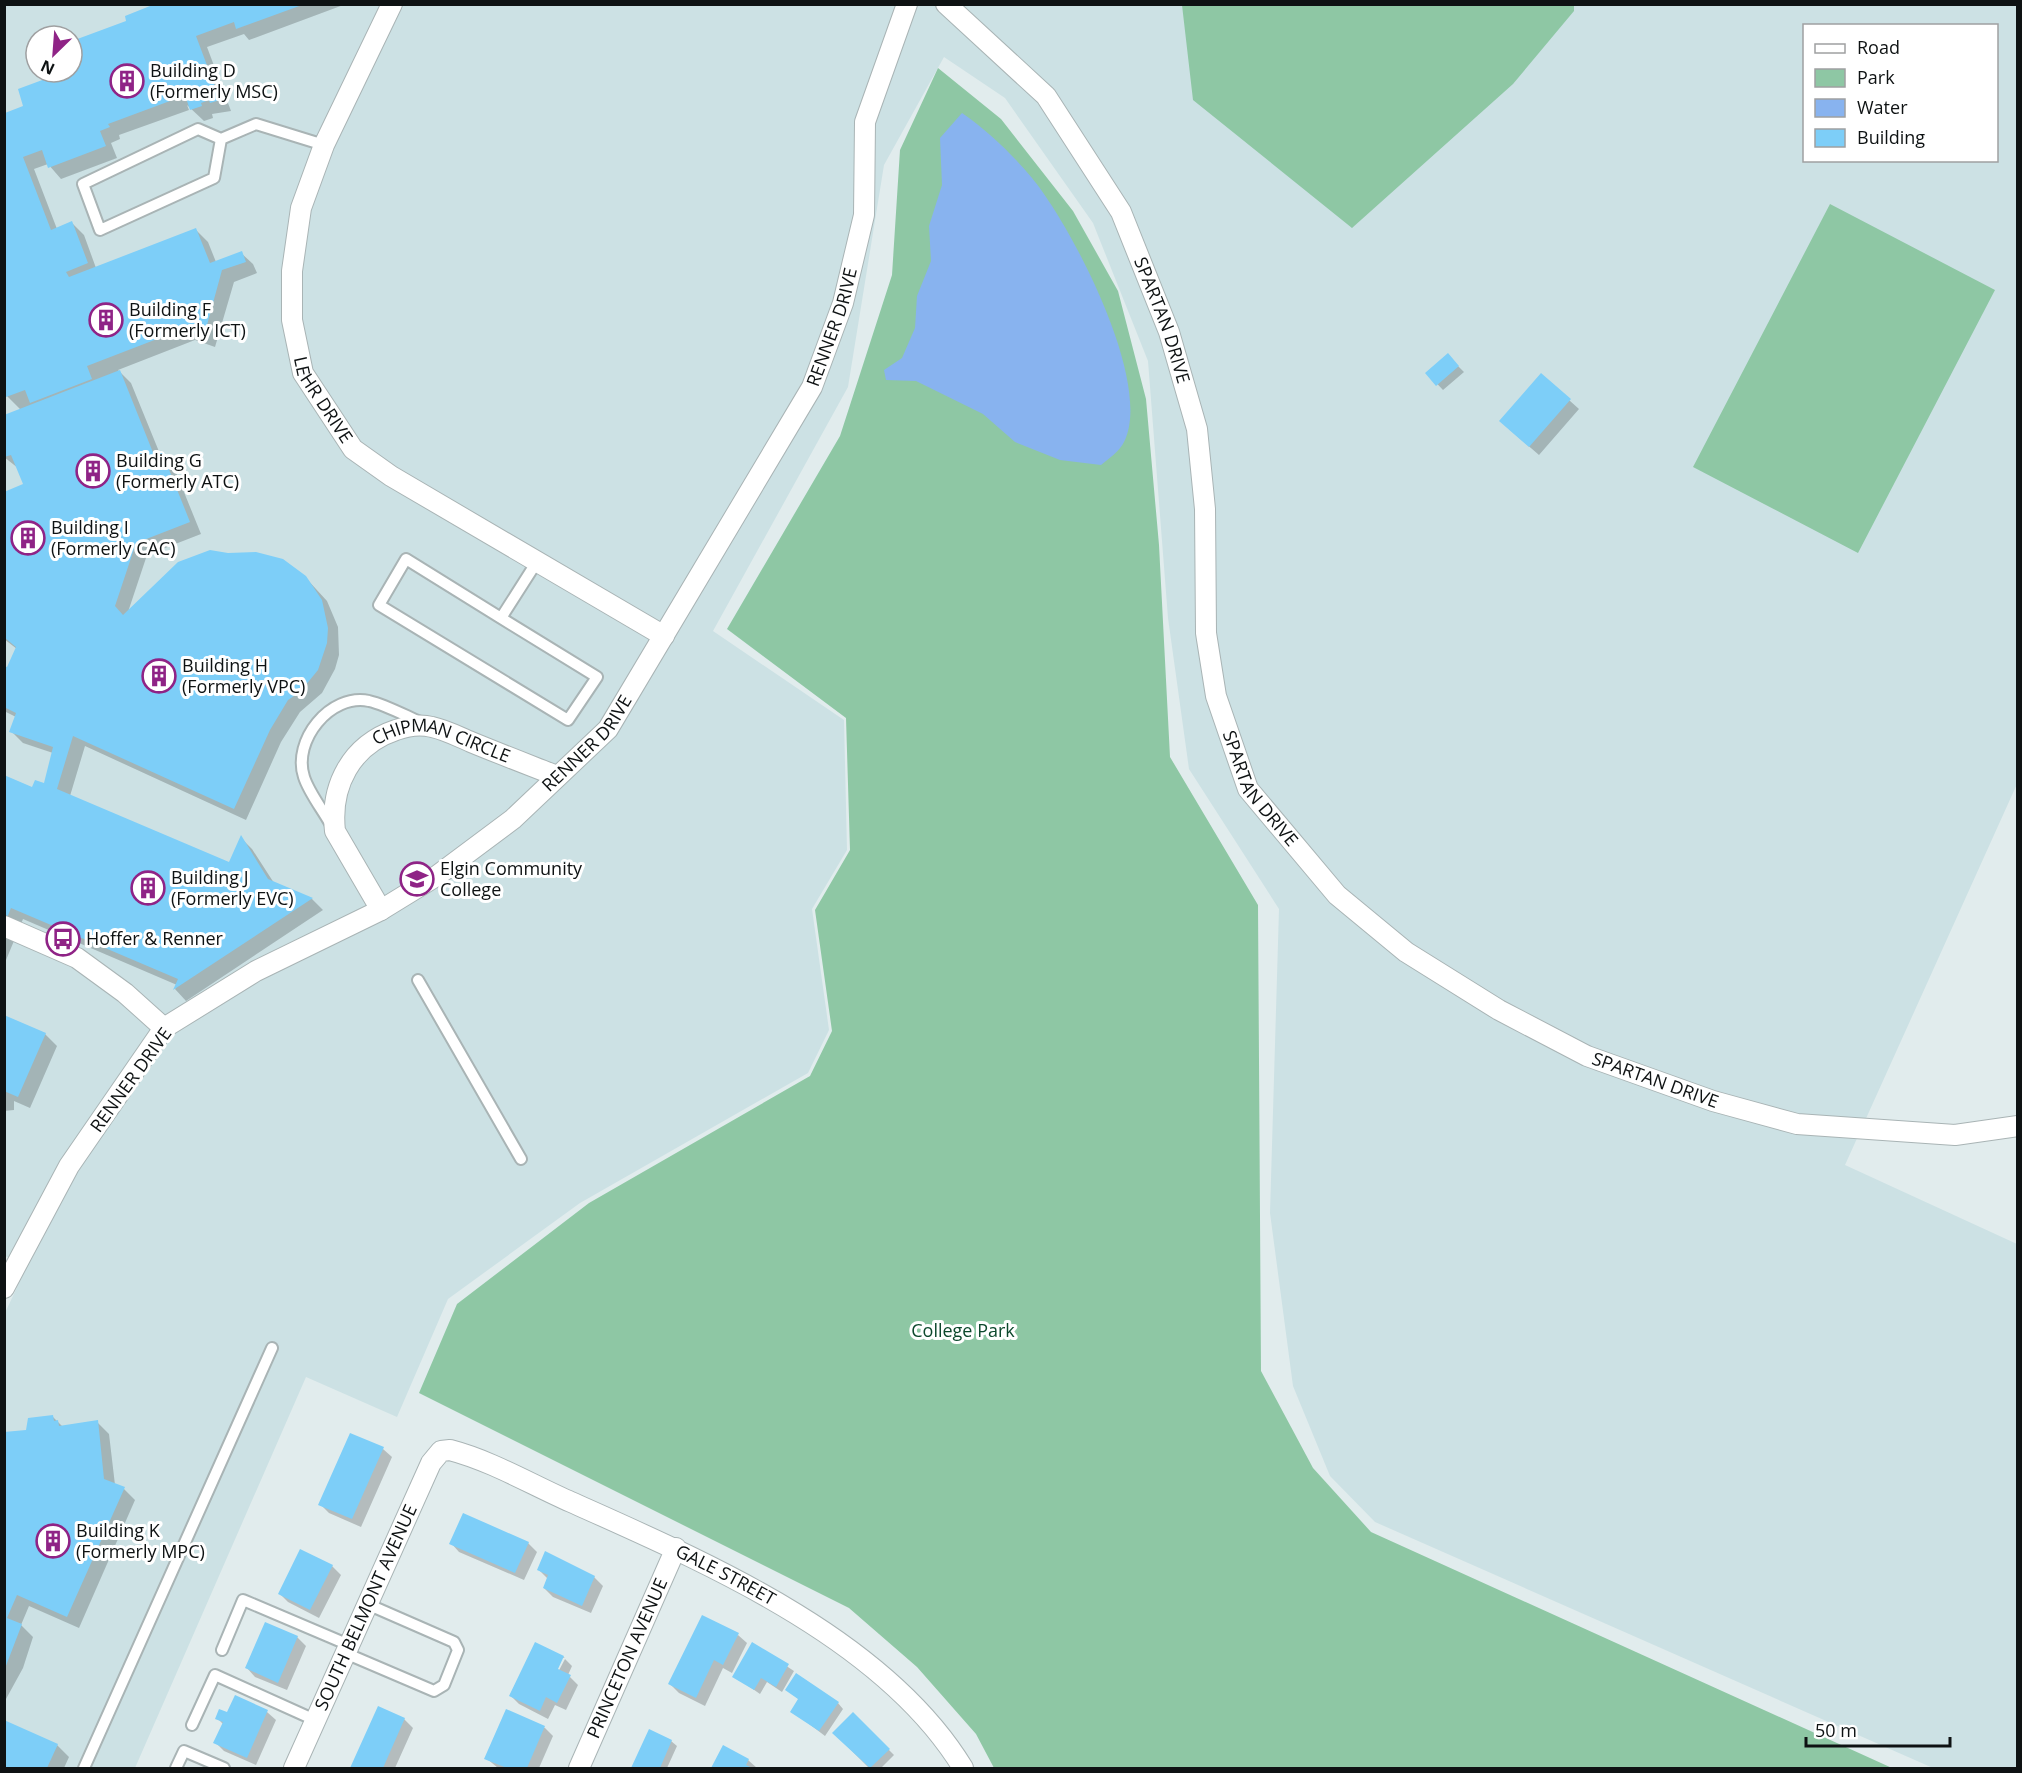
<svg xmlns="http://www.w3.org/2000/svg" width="2022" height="1773" viewBox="0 0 2022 1773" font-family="'Open Sans',sans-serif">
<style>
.built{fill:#cce1e4;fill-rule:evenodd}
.green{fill:#8ec7a4}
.water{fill:#88b3ef}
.shadow{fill:#0003}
.building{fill:#7dcef8}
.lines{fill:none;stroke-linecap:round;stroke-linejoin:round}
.lane-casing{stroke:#a9b4b5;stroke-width:14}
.street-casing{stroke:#a9b4b5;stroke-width:22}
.lane{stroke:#fff;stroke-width:10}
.street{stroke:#fff;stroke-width:20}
.labels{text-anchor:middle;stroke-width:6;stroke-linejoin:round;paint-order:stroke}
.poi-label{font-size:18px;fill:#0e1213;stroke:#fff;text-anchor:start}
.street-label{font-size:18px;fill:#0e1213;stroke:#fff}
.park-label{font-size:18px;fill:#0c482c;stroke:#fff}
</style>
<rect width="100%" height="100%" fill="#e1eced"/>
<path class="built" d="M5 5H2017V784L1845 1165 2017 1244V1768H1933L1375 1522 1330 1476 1293 1386 1270 1213 1279 909 1189 769 1168 618 1148 361 1093 223 1005 98 944 57 884 165 848 387 713 631 844 720 847 850 812 909 829 1030 808 1073 580 1203 448 1299 397 1417 306 1377 135 1768H5L4 1315 27 1266 5 1256ZM1804 26H1996V160H1804ZM36 36H72V72H36Z"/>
<path class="green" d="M1574 5V11L1513 84 1352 228 1193 100 1182 5Z
M938 68 1001 119 1073 211 1118 291 1146 399 1159 545 1170 757 1258 905 1261 1371 1313 1468 1371 1532 1892 1768H994L976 1734 917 1667 849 1608 419 1393 457 1304 589 1203 810 1076 832 1031 815 910 850 850 846 718 727 629 840 436 892 275 900 150Z
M1830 204 1995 290 1858 553 1693 467Z"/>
<path class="water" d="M962 113C989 132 1011 153 1032 178 1071 225 1154 383 1124 442 1120 451 1108 459 1101 465L1060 460 1015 442 983 414 916 381 886 380 884 370 902 358 915 328 917 296 931 261 929 226 942 185 940 138Z"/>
<path class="shadow" d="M159 4H346L249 40 244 34 207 47 231 111 212 114 213 118 204 121 187 105 189 110 119 135 120 139 111 143 117 158 61 179 48 164 34 169 57 229 72 223 84 235 96 268 196 230 208 242 216 262 241 253 253 264 257 273 234 282 215 347 195 340 118 370 131 383 160 454 173 465 201 534 147 555 128 612 305 577 327 601 338 627 339 655 335 669 322 693 300 712 281 742 246 820 85 746 70 796 230 864 241 838 252 849 274 883 312 899 323 910 186 1001 175 989 177 985 23 919 4 965V777L33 789 46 785 53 753 23 743 11 731 16 717 4 711V668L7 669 17 649 4 639V493L25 485 18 468 4 457V417L21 410 7 396 4 389V115L25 106 72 72V42L128 22Z
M1453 361 1464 372 1443 390 1427 373Z
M1541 375 1579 409 1539 455 1509 429Z
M4 1016 45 1034 57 1046 30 1108 14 1101V1110L4 1111Z
M52 1416 63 1427 97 1422 109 1434 115 1485 124 1489 135 1500 79 1628 29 1606 21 1625 33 1637 23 1668 6 1699 4 1434 27 1431Z
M383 1449 392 1457 361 1527 329 1513 320 1504Z
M451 1543H528L537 1552 524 1580 459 1552Z
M332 1566 341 1575 319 1618 288 1602 280 1594Z
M539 1570 594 1577 603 1586 591 1613 553 1597 544 1588 548 1579Z
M738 1635 747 1643 732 1673 723 1668 705 1706 679 1693 670 1684Z
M297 1637 306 1646 287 1690 255 1677 247 1668Z
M536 1644 565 1658H562L554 1675 556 1676 565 1659 572 1666 568 1675 578 1685 566 1710 555 1705 548 1719 519 1704 510 1695Z
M753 1644 794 1671 782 1692 767 1682 760 1694 734 1676Z
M787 1690 838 1703 843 1709 825 1736 792 1711 800 1700Z
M235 1697 267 1712 276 1720 256 1765 224 1751 215 1742 223 1724 217 1718 228 1714Z
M379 1708 404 1719 413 1728 395 1768H352Z
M507 1711 545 1728 553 1736 539 1768H498L486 1758Z
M853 1714 894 1755 881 1768H869L834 1733Z
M4 1722 57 1745 69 1757 64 1768H4Z
M649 1731 671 1741 677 1746 667 1768H633Z
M723 1747 748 1760 757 1768H712Z"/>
<path class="building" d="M155 4 302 5 236 29 234 22 196 36 220 100 210 103 209 100 201 103 202 106 190 110 184 92 177 94 178 98 108 124 110 127 100 131 106 146 48 168 42 150 23 157 51 230 72 221 88 263 66 272 69 277 196 228 210 263 242 251 246 262 222 270 204 336 183 329 87 366 92 379 30 403 25 390 6 397 5 113 23 106 18 89 64 72H72V41L126 21 125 16Z
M1448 353 1459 366 1436 386 1425 373Z
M120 370 154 455 162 452 190 522 136 543 115 606 123 615 178 562 210 550 228 553 256 552 283 559 306 576 322 600 328 628 327 643 318 670 300 692 288 700 270 730 234 809 73 736 57 789 229 862 241 835 268 879 313 898 173 990 178 979 11 908 4 925V775L32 787 35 780 44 783 53 747 9 732 16 713 4 707V666L7 667 16 647 5 638 4 492 23 484 11 455 4 457V415Z
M1541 373 1571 399 1529 447 1499 421Z
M4 1015 46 1033 18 1097 4 1091Z
M53 1415 54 1421 58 1420 59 1426 98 1420 104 1479 125 1487 67 1617 17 1595 7 1618 22 1624 4 1671V1432L26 1430 28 1418Z
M350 1433 384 1447 352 1519 318 1505Z
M463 1513 529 1542 515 1573 449 1544Z
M300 1549 333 1565 310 1610 278 1594Z
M545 1551 595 1576 582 1606 543 1588 548 1575 537 1570Z
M702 1615 739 1633 723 1665 714 1660 696 1698 668 1684Z
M265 1622 298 1636 278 1683 245 1668Z
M535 1642 564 1656 558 1669 571 1675 557 1703 546 1697 540 1711 509 1696Z
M752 1642 789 1664 776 1687 761 1678 754 1690 732 1677Z
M796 1673 839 1702 819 1731 790 1712 798 1699 785 1690Z
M235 1695 268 1710 247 1758 213 1743 223 1722 215 1719 219 1709 227 1712Z
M378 1706 405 1718 383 1768H350Z
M506 1709 545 1726 527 1768H507L484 1759Z
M853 1712 890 1749 870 1768 832 1733Z
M4 1720 58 1744 47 1768H4Z
M649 1729 672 1740 660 1768H631Z
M723 1745 749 1759 746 1765 752 1768H711Z"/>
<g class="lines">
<defs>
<path id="lane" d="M221 139 198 129 83 184 100 230 214 178 221 139 256 124 324 145
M501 618 597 677 568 720 379 605 406 559 501 618 538 560
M331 825C323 810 309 793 304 777 292 741 330 693 369 701 386 705 404 715 420 722
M418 980 521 1159
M222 1650 243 1600 349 1645
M345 1653 434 1691 444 1685 458 1650 454 1642 367 1604
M192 1725 215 1675 315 1720
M84 1768 272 1348
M176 1768 184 1751 224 1768"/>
<g id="street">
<path id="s1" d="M392 4 324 145 301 208 292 271V320L303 373 353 449 391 476 664 636"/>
<path id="s2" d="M946 4 1046 96 1121 212 1169 332 1197 429 1205 509 1206 633 1216 696 1248 789 1337 895 1406 952 1499 1010 1587 1056 1713 1101 1797 1124 1955 1135 2018 1126"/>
<path id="s3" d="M381 910 335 831C330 786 351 745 396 730 407 726 421 724 432 727 446 730 459 737 471 742 500 754 529 765 557 776"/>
<path d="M4 926 77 958 125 993 164 1028"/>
<path id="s4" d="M4 1288 69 1166 164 1028 256 971 381 910 438 875 513 819 608 729 812 387 843 303 864 215 865 122 907 4"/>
<path id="s5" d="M294 1768 431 1463 441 1451 450 1450C492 1461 532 1485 571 1502 705 1562 884 1638 963 1768"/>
<path id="s6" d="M579 1768 676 1548"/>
</g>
</defs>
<use href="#lane" class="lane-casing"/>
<use href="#street" class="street-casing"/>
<use href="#lane" class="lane"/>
<use href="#street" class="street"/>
</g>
<defs>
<symbol id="building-ring" viewBox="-11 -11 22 22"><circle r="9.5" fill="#fff" stroke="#8f2386" stroke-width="1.5"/><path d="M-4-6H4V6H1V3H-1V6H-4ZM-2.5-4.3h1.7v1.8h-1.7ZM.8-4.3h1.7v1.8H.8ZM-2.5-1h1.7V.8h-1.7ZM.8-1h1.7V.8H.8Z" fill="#8f2386"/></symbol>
<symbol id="university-ring" viewBox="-11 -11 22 22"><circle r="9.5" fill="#fff" stroke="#8f2386" stroke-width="1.5"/><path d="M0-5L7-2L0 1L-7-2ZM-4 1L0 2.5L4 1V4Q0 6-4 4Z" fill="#8f2386"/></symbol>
<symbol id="bus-ring" viewBox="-11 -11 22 22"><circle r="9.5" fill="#fff" stroke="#8f2386" stroke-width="1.5"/><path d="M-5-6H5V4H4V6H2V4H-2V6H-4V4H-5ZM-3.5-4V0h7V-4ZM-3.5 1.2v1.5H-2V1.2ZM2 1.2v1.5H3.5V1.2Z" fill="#8f2386"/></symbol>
</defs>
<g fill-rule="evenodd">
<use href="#building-ring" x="108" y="62" width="38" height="38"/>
<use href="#building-ring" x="87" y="301" width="38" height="38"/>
<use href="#building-ring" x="74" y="452" width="38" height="38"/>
<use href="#building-ring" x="9" y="519" width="38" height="38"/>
<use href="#building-ring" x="140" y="657" width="38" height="38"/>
<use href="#university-ring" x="398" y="860" width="38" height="38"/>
<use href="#building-ring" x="129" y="869" width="38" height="38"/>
<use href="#bus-ring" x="44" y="920" width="38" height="38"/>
<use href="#building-ring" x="34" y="1522" width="38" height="38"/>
</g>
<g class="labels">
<g class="poi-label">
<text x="150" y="77">Building D<tspan x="150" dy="21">(Formerly MSC)</tspan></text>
<text x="129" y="316">Building F<tspan x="129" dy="21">(Formerly ICT)</tspan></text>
<text x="116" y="467">Building G<tspan x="116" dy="21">(Formerly ATC)</tspan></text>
<text x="51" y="534">Building I<tspan x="51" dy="21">(Formerly CAC)</tspan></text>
<text x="182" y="672">Building H<tspan x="182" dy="21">(Formerly VPC)</tspan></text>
<text x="440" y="875">Elgin Community<tspan x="440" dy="21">College</tspan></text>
<text x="171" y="884">Building J<tspan x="171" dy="21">(Formerly EVC)</tspan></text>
<text x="86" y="945">Hoffer &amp; Renner</text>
<text x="76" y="1537">Building K<tspan x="76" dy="21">(Formerly MPC)</tspan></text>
</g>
<g class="street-label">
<text dy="6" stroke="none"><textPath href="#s2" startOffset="390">SPARTAN DRIVE</textPath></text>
<text dy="6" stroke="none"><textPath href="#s4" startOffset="1306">RENNER DRIVE</textPath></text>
<text dy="6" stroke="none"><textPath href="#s1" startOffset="423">LEHR DRIVE</textPath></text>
<text dy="6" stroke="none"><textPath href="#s4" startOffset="820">RENNER DRIVE</textPath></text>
<text dy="6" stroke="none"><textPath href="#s3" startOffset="267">CHIPMAN CIRCLE</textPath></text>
<text dy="6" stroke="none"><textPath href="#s2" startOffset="876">SPARTAN DRIVE</textPath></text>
<text dy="6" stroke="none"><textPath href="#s2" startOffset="1380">SPARTAN DRIVE</textPath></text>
<text transform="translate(131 1080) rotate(-54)" y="6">RENNER DRIVE</text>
<text dy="6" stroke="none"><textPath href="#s5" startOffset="662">GALE STREET</textPath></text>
<text dy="6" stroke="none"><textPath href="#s5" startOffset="176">SOUTH BELMONT AVENUE</textPath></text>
<text dy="6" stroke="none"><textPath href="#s6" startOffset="120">PRINCETON AVENUE</textPath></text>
</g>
<g class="park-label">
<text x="963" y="1337">College Park</text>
</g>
</g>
<rect width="2022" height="1773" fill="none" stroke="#0e1213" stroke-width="12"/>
<rect x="1803" y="24" width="195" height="138" fill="#ffffff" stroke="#9fa0a1" stroke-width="1.5"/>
<rect x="1815" y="44" width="30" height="9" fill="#ffffff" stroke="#9fa0a1" stroke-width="1.5"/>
<text x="1857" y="54" font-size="18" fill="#0e1213">Road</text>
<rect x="1815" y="69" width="30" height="18" fill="#8ec7a4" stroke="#9fa0a1" stroke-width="1.5"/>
<text x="1857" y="84" font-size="18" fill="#0e1213">Park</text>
<rect x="1815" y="99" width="30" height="18" fill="#88b3ef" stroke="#9fa0a1" stroke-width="1.5"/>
<text x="1857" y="114" font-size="18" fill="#0e1213">Water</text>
<rect x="1815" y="129" width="30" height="18" fill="#7dcef8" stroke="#9fa0a1" stroke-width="1.5"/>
<text x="1857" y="144" font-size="18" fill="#0e1213">Building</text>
<g transform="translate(54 54) rotate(205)"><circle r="28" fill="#ffffff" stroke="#9fa0a1" stroke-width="1.5"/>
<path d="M0-4.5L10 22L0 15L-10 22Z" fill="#8f2386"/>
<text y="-9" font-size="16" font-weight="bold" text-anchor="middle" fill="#0e1213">N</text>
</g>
<path d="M1806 1737v9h144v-9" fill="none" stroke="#0e1213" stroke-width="3"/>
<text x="1815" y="1737" font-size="18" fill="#0e1213" stroke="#ffffff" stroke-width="4.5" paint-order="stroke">50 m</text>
</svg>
